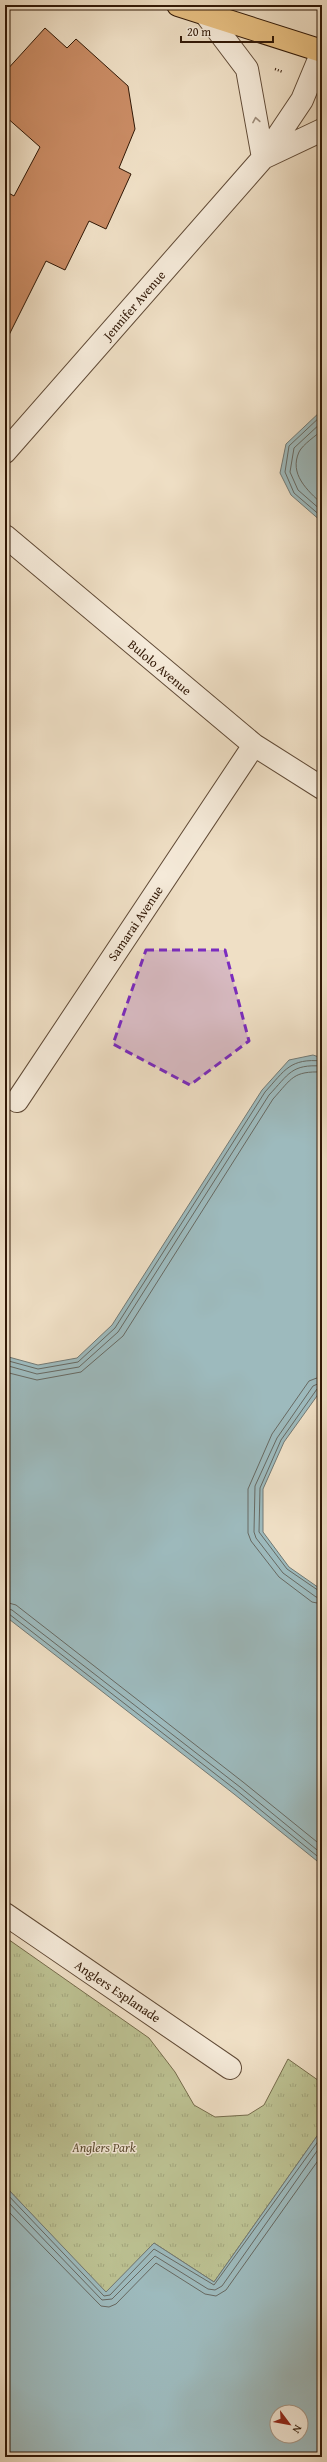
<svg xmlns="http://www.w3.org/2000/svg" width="327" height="2462" viewBox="0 0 327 2462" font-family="'Gentium Book Plus',serif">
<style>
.grass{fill:url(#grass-tufts);stroke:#766c4c}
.water{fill:#9dbabd;stroke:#727974;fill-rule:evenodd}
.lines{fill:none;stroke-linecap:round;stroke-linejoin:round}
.shore{stroke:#676962;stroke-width:1}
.building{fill:#ca8c65;stroke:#311806}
.minor-casing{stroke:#604a36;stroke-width:24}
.major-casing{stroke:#311806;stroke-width:24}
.path{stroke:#311806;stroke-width:2.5;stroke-dasharray:1 2;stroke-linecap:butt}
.minor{stroke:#f5ead9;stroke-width:22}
.major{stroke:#e8c082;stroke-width:22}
.oneway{stroke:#9d8c7a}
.marked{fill:#7b2cbf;fill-opacity:0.2;stroke:#7b2cbf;stroke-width:3;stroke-dasharray:8 5;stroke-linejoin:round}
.labels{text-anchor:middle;stroke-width:3;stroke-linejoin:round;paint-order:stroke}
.street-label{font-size:13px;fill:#311806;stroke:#f5ead9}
.park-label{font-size:13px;font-style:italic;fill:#5b4b30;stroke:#f5ead9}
</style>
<defs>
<pattern id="grass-tufts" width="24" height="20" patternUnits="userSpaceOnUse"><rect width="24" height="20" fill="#bcc192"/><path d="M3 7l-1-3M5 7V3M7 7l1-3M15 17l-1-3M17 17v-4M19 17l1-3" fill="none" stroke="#a2a57c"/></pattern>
</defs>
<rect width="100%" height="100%" fill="#efdfc5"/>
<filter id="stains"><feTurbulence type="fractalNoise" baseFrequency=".005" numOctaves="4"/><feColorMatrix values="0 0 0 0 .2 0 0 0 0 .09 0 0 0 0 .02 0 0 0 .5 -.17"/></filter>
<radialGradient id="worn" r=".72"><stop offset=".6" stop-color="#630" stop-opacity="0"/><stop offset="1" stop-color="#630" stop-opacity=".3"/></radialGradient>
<path class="grass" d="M5 1937 149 2038 175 2072 194 2105 215 2117 248 2115 264 2105 288 2059 322 2083V2129L214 2282 154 2243 106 2293 5 2186Z"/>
<path class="water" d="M322 410V522L291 495 280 473 286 444Z
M313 1055 322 1058V1389L284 1442 263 1489V1532L289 1567 322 1590V1865L234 1794 5 1616V1356L38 1365 77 1358 112 1325 262 1090 289 1060Z
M322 2129V2457H5V2186L106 2292 154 2243 214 2282ZM277 2412H301V2436H277Z"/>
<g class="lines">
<path class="shore" d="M322 415 289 446 285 472 294 493 322 517
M322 422 294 448 290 472 298 490 322 511
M322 430C316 436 303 444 299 452 289 474 307 490 322 504
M5 1360 38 1369 78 1362 115 1328 265 1092C285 1070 290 1058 322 1061
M5 1365 37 1374 79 1367 118 1332 269 1095C289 1074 291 1064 322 1066
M5 1372 37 1380 81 1372 123 1336 273 1099C292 1078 293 1071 322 1072
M322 1376 309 1381 272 1434 248 1489V1533L251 1541 279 1577 312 1602 322 1604
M322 1382 313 1386 277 1438 255 1486 254 1532 256 1538 283 1573 316 1597 322 1598
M322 1387 317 1389 281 1440 260 1488 259 1532 287 1569 322 1593
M5 1602 16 1605 243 1782 322 1846
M5 1608 12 1610 240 1787 322 1854
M5 1613 9 1614 236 1790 322 1860
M5 2192 104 2296 110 2295 154 2249 214 2285 322 2136
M5 2199 102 2300 112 2299 155 2256 208 2289 215 2290 222 2286 322 2144
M5 2208 101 2306 109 2307 116 2304 156 2263 205 2294 216 2296 226 2290 322 2155"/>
</g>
<path class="building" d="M45 28 67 48 76 39 128 86 135 129 119 168 131 174 106 229 89 221 65 270 46 261 5 343V191L14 196 40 147 5 116V72Z"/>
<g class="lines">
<defs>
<path id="minor" d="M207 16 247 69 263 158 322 130
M5 452 263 158 302 100 322 52
M5 536 254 745 322 788
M17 1101 254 745
M5 1914 230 2068"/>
<path id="major" d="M178 5 322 51"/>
</defs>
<use href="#minor" class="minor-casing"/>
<use href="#major" class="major-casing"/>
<path class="path" d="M275 69 283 72"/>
<use href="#minor" class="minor"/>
<use href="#major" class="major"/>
</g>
<defs><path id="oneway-chevron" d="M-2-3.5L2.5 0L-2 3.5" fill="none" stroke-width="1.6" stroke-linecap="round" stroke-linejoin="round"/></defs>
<use class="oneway" href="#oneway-chevron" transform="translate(256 120) rotate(-100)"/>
<path class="marked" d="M146 950H225L249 1041 190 1085 113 1044Z"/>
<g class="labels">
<g class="street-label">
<text transform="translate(134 305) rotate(-49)" y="5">Jennifer Avenue</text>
<text transform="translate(160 667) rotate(40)" y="5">Bulolo Avenue</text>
<text transform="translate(135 923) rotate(-56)" y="5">Samarai Avenue</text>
<text transform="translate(118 1991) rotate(34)" y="5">Anglers Esplanade</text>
</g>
<g class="park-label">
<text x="104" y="2152">Anglers Park</text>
</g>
</g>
<rect width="327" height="2462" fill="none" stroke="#efdfc5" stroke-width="20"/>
<rect x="6" y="6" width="315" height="2450" fill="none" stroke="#311806" stroke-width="2"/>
<rect x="10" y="10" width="307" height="2442" fill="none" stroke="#311806"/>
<g transform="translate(289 2424) rotate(122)"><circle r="19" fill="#f5ead9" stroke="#a79685"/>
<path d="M0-3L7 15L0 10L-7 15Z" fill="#8f2418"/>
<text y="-6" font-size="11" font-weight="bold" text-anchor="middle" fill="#311806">N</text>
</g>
<path d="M181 36v6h92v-6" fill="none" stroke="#311806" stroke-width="2"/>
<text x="187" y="36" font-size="12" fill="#311806" stroke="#f5ead9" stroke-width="3" paint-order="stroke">20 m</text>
<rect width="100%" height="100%" filter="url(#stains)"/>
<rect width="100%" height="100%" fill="url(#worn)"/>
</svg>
